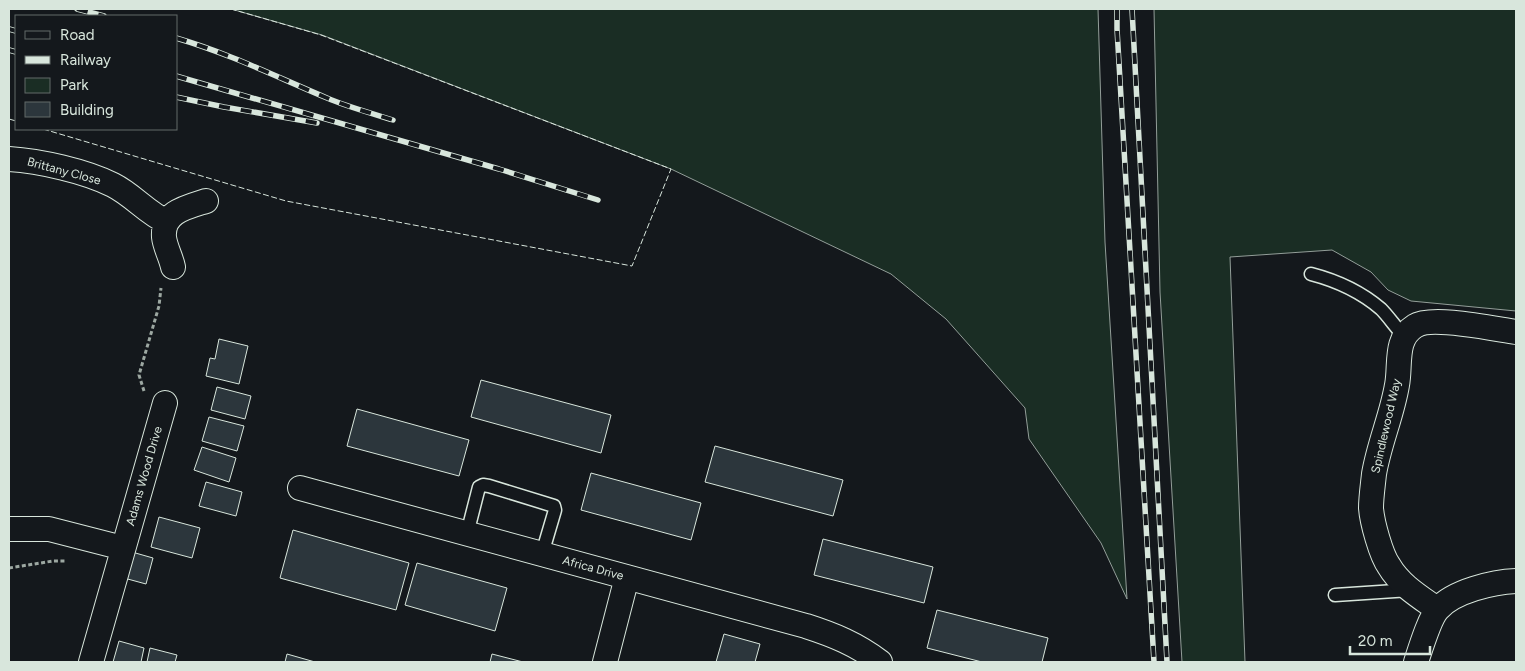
<svg xmlns="http://www.w3.org/2000/svg" width="1525" height="671" viewBox="0 0 1525 671" font-family="Figtree,sans-serif">
<style>
.green{fill:#1a2d24;stroke:#939e99}
.building{fill:#2c363c;stroke:#d8e6dc}
.lines{fill:none;stroke-linecap:round;stroke-linejoin:round}
.service-casing{stroke:#d8e6dc;stroke-width:15}
.minor-casing{stroke:#d8e6dc;stroke-width:26}
.path{stroke:#9da8a2;stroke-width:3;stroke-dasharray:4 2.5;stroke-linecap:butt}
.service{stroke:#14181c;stroke-width:12}
.minor{stroke:#14181c;stroke-width:24}
.rail-casing{stroke:#d8e6dc;stroke-width:5.5}
.rail{stroke:#14181c;stroke-width:4;stroke-dasharray:11;stroke-linecap:butt}
.fence{stroke:#d8e6dc;stroke-width:1;stroke-dasharray:6 2.5;stroke-linecap:butt}
.labels{text-anchor:middle;stroke-width:4;stroke-linejoin:round;paint-order:stroke}
.street-label{font-size:12px;fill:#d8e6dc;stroke:#14181c}
</style>
<rect width="100%" height="100%" fill="#14181c"/>
<path class="green" d="M231 9H1098L1105 242 1127 599 1101 543 1029 439 1025 408 946 319 891 274 671 169 322 35Z
M1154 9H1516V311L1411 301 1388 290 1371 272 1332 250 1230 257 1245 662H1182L1160 292Z"/>
<path class="building" d="M219 339 248 346 239 384 206 376 210 358 215 359Z
M481 380 611 415 601 453 471 417Z
M217 387 251 396 245 419 211 410Z
M357 409 469 440 459 476 347 446Z
M209 417 244 426 237 451 202 441Z
M715 446 843 480 833 516 705 482Z
M202 447 236 458 229 482 194 470Z
M591 473 701 503 691 540 581 510Z
M206 482 242 492 236 516 199 506Z
M159 517 200 528 192 558 151 547Z
M293 530 409 563 396 610 280 578Z
M823 539 933 567 924 603 814 575Z
M132 552 153 558 146 584 124 578Z
M417 563 507 588 495 631 405 605Z
M937 610 1048 638 1042 662H982L927 648Z
M724 634 760 644 755 662H716Z
M119 641 144 648 141 662H113Z
M150 648 177 655 175 662H147Z
M287 654 315 662H285Z
M492 654 523 662H490Z"/>
<g class="lines">
<defs>
<path id="service" d="M1311 274C1338 281 1360 291 1381 309 1389 317 1396 328 1404 336
M467 534 479 487 483 485 489 486 554 506 555 510 542 554
M1335 595 1410 590"/>
<path id="minor" d="M9 159C40 161 85 171 113 185 133 195 147 213 167 222
M173 267C171 257 165 247 164 237 162 212 187 207 206 201
M300 488 806 626C834 635 856 644 880 662
M9 529H49L123 548
M1437 609C1420 597 1400 585 1389 566 1381 555 1372 522 1371 508 1371 498 1373 484 1374 474 1379 444 1392 415 1397 385 1401 365 1394 339 1415 326 1431 315 1495 329 1516 332
M91 662 165 403
M605 662 627 577
M1416 662C1420 650 1430 617 1438 609 1454 591 1493 582 1516 581"/>
</defs>
<use href="#service" class="service-casing"/>
<use href="#minor" class="minor-casing"/>
<path class="path" d="M144 391 139 375 159 306 161 288
M9 568 53 561H65"/>
<use href="#service" class="service"/>
<use href="#minor" class="minor"/>
<defs>
<path id="rail" d="M77 9 104 16
M1117 9V29L1154 662
M1132 9 1167 662
M9 29 16 31
M176 38C228 53 277 77 327 98 348 107 371 113 393 120
M9 50 16 52
M176 76 499 169 598 200
M176 97 224 107 317 123"/>
</defs>
<use href="#rail" class="rail-casing"/>
<use href="#rail" class="rail"/>
<path class="fence" d="M9 119 16 121
M43 129 286 201 632 266 671 169 321 35 231 9"/>
</g>
<g class="labels">
<g class="street-label">
<text transform="translate(64 171) rotate(15)" y="4">Brittany Close</text>
<text transform="translate(1386 426) rotate(-77)" y="4">Spindlewood Way</text>
<text transform="translate(144 476) rotate(-74)" y="4">Adams Wood Drive</text>
<text transform="translate(593 568) rotate(15)" y="4">Africa Drive</text>
</g>
</g>
<rect width="1525" height="671" fill="none" stroke="#d8e6dc" stroke-width="20"/>
<rect x="15" y="15" width="162" height="115" fill="#14181c" stroke="#626a69"/>
<rect x="25" y="31" width="25" height="8" fill="#14181c" stroke="#626a69"/>
<text x="60" y="40" font-size="15" fill="#d8e6dc">Road</text>
<rect x="25" y="56" width="25" height="8" fill="#d8e6dc" stroke="#626a69"/>
<text x="60" y="65" font-size="15" fill="#d8e6dc">Railway</text>
<rect x="25" y="78" width="25" height="15" fill="#1a2d24" stroke="#626a69"/>
<text x="60" y="90" font-size="15" fill="#d8e6dc">Park</text>
<rect x="25" y="102" width="25" height="15" fill="#2c363c" stroke="#626a69"/>
<text x="60" y="115" font-size="15" fill="#d8e6dc">Building</text>
<path d="M1350 646v8h80v-8" fill="none" stroke="#d8e6dc" stroke-width="2.5"/>
<text x="1358" y="646" font-size="15" fill="#d8e6dc" stroke="#14181c" stroke-width="4" paint-order="stroke">20 m</text>
</svg>
